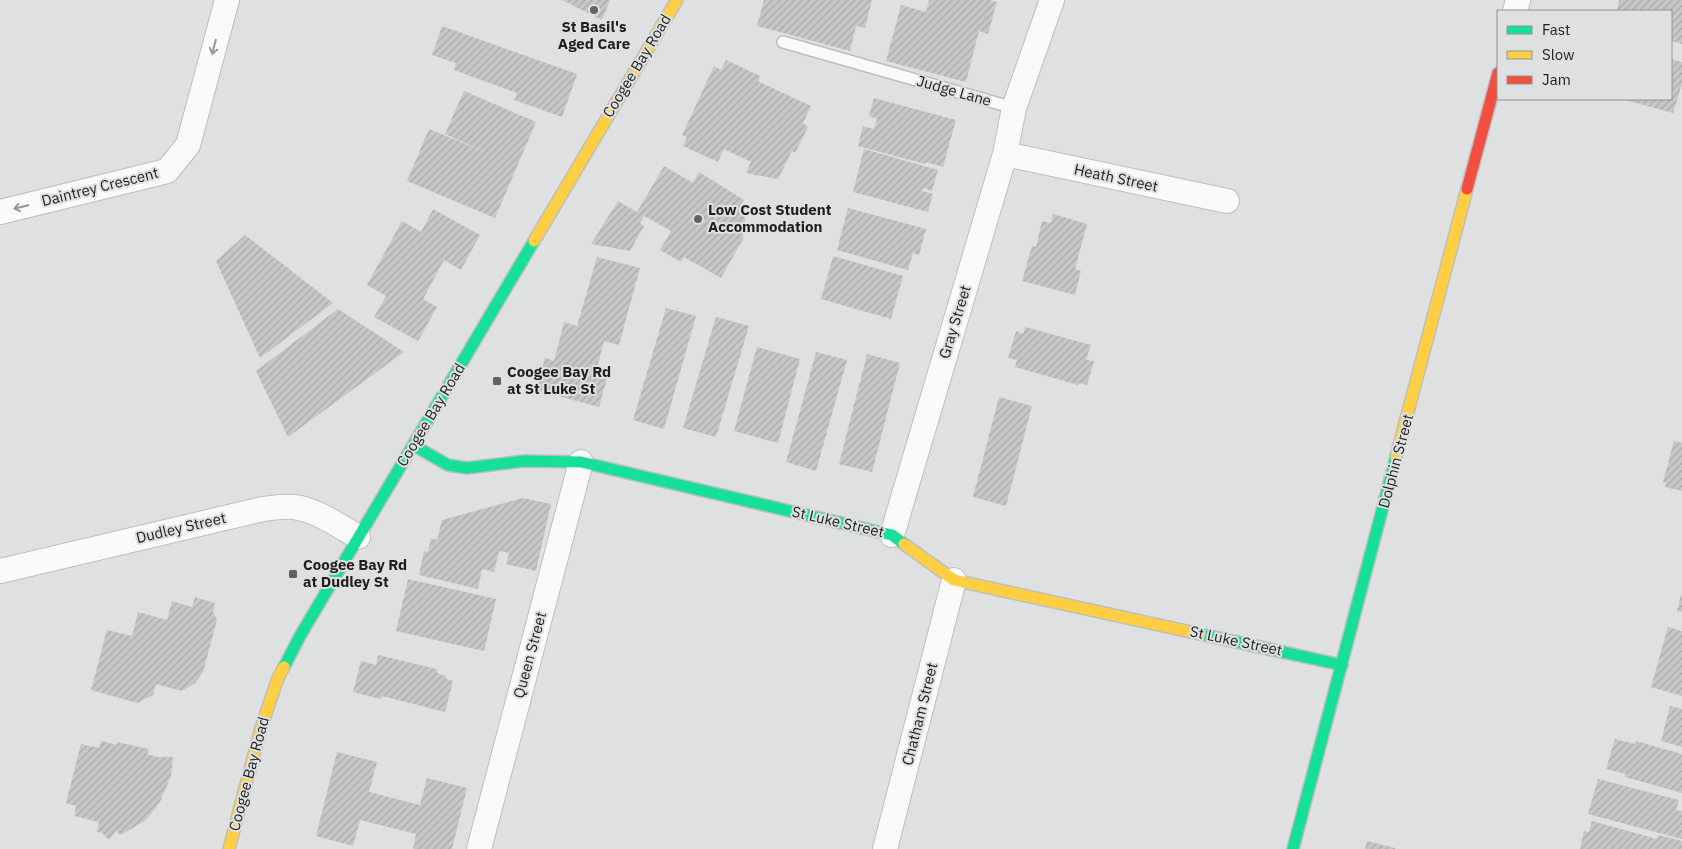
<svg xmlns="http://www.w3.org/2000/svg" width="1682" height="849" viewBox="0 0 1682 849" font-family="'IBM Plex Sans',sans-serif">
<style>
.building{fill:url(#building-hatch)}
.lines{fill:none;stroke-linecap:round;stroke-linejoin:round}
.lane-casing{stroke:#bebebf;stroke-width:14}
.street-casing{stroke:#bebebf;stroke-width:26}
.fast-casing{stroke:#bebebf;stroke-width:14}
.slow-casing{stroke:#bebebf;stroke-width:14}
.jam-casing{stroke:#bebebf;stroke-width:14}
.lane{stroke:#fafafa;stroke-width:11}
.street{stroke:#fafafa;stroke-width:24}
.fast{stroke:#16e098;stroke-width:11}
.slow{stroke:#ffcf43;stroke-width:11}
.jam{stroke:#f24e42;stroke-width:11}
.oneway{stroke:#979797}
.poi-dot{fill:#626263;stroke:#dee0e2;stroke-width:2}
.labels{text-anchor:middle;stroke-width:4;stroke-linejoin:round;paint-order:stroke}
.poi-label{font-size:15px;font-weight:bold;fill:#1e1e1f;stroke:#dee0e2;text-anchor:start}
.street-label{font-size:15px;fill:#1e1e1f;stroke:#dee0e2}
</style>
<defs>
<pattern id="building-hatch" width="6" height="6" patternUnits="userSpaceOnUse" patternTransform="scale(1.25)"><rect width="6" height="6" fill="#c6c7c7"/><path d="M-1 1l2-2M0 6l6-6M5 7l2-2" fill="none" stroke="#aaa"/></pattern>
</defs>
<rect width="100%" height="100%" fill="#dfe0e1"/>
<path class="building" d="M562 0H610L602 20Z
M764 0H872L865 28 856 26 850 51 757 26Z
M929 0H989L997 2 988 34 979 31 966 82 886 61 901 5 926 12Z
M1619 0H1682V44L1671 41V11H1617Z
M442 26 577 74 562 117 514 100 517 93 454 70 456 63 432 55Z
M1671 59 1682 62V84L1673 113 1622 99H1671Z
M726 60 760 76 758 81 811 106 803 123 808 127 795 153 792 151 778 179 746 173 751 162 724 149 718 162 683 146 687 137 682 135 714 66 721 70Z
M464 91 536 122 495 218 407 181 429 129 488 153 445 134Z
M874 98 956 120 943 167 926 162 925 164 858 146 863 126 874 129 877 119 869 116Z
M864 149 938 170 932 191 923 188 922 191 933 194 928 212 853 192Z
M664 166 693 183 699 172 744 200 739 207 746 211 743 239 721 278 684 257 681 262 660 250 671 231 644 216 640 223 644 226 630 251 591 244 618 201 637 212Z
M848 208 926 229 919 255 913 253 908 270 837 250Z
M433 209 480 235 461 270 444 260 423 299 437 307 418 341 374 317 386 296 367 285 402 221 421 232Z
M1053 214 1087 224 1075 269 1081 271 1075 295 1022 281 1032 246 1036 247 1042 221 1051 223Z
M245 235 333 303 260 358 216 261Z
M833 256 903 276 891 319 821 299Z
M597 257 640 268 619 345 604 341 597 368 609 371 599 407 536 390 545 358 554 361 564 322 577 326Z
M666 308 696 316 664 429 633 420Z
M338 309 404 352 288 437 256 371Z
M716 317 749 326 716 437 683 428Z
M1025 327 1091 345 1086 360 1094 361 1087 385 1079 383 1078 385 1015 367 1017 360 1008 358 1016 331 1023 334Z
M757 347 800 359 778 443 734 431Z
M816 352 847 360 816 471 786 462Z
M867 354 900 363 872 472 839 464Z
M999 397 1032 406 1006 506 973 497Z
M1674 441 1682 443V491L1665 487 1666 483 1663 482Z
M523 498 551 504 536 571 506 564 509 553 499 551 494 572 482 569 478 589 419 575 424 551 428 552 431 538 437 540 442 520Z
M408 579 496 599 484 651 396 631Z
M1681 595H1682V612L1677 611Z
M195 597 215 603 213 612 217 620 203 672 195 683 182 691 156 684 153 695 137 703 91 690 107 630 132 636 138 612 167 620 172 601 192 607Z
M1668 627 1682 631V696L1651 687Z
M378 655 437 669V673L446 676V679L453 681 445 712 382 696 381 699 353 692 361 661 376 665Z
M1670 706 1682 709V747L1661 741Z
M1615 739 1635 744 1636 741 1682 754V793L1625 777 1626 774 1606 769Z
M101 741 117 745V742L149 749 147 754 158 757H173L171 776 160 802 154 810 146 820 121 835 116 831 109 840 102 833 97 832 99 822 74 816 76 806 66 803 81 744 99 748Z
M337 752 377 762 369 792 420 805 427 778 467 788 452 849H413L416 834 360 820 353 846 316 836Z
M1598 779 1679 800 1676 810 1682 811V839L1588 814Z
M1592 821 1657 839 1658 835 1682 841V849H1580L1584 831 1589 832Z
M1367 841 1395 848V849H1365Z"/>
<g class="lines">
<defs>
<path id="lane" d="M783 42 1014 108"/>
<path id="street" d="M1515 11 1518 0
M1005 154 1227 201
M0 212 167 171 188 145 227 0
M892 535 1005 154 1014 108 1052 0
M0 571 263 509C273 508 284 506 294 507 317 510 339 526 358 537
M479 849 581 462
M885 849 954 580"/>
<path id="fast" d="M413 445 448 465 467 468 524 461 581 462 892 535 904 544
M1200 634 1342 665
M284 667 300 636 534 241
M1293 849 1396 457"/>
<path id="slow" d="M534 241 677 0
M1396 457 1467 189
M904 544 954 580 1200 634
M229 849 261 728 278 678 284 667"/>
<path id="jam" d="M1467 189 1498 73"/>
</defs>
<use href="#lane" class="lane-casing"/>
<use href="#street" class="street-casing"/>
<use href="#fast" class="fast-casing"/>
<use href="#slow" class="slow-casing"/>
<use href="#jam" class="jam-casing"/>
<use href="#lane" class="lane"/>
<use href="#street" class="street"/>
<use href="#fast" class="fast"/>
<use href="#slow" class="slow"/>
<use href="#jam" class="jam"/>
</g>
<defs><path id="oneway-shaft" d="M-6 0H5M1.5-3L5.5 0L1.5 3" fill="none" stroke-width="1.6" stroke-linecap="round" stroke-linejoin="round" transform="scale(1.25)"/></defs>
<g class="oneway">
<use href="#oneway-shaft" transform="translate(214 47) rotate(104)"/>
<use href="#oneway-shaft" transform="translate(21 207) rotate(166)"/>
</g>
<g class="poi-dot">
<circle cx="594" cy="10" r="5"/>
<circle cx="698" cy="219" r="5"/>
<rect x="492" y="376" width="10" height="10" rx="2.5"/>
<rect x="288" y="569" width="10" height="10" rx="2.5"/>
</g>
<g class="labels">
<g class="poi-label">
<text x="594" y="32" text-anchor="middle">St Basil's<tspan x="594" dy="17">Aged Care</tspan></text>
<text x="708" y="215">Low Cost Student<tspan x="708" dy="17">Accommodation</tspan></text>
<text x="507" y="377">Coogee Bay Rd<tspan x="507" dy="17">at St Luke St</tspan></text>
<text x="303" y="570">Coogee Bay Rd<tspan x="303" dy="17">at Dudley St</tspan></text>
</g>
<g class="street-label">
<text transform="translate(637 66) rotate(-59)" y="5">Coogee Bay Road</text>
<text transform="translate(954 91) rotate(16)" y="5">Judge Lane</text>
<text transform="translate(1116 178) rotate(12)" y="5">Heath Street</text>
<text transform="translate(100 187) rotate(-14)" y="5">Daintrey Crescent</text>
<text transform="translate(955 322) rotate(-73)" y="5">Gray Street</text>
<text transform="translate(431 415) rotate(-59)" y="5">Coogee Bay Road</text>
<text transform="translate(1396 461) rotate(-75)" y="5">Dolphin Street</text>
<text transform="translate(838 522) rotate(13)" y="5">St Luke Street</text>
<text transform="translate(181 528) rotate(-13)" y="5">Dudley Street</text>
<text transform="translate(1236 641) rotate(12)" y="5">St Luke Street</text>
<text transform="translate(530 655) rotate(-75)" y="5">Queen Street</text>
<text transform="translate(920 714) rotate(-76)" y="5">Chatham Street</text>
<text transform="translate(249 774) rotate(-75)" y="5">Coogee Bay Road</text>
</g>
</g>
<rect x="1497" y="10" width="175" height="90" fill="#dee0e2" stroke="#919294"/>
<rect x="1507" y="26" width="25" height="8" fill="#16e098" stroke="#919294"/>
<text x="1542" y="35" font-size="15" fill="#1e1e1f">Fast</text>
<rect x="1507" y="51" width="25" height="8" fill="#ffcf43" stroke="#919294"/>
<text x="1542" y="60" font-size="15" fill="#1e1e1f">Slow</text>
<rect x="1507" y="76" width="25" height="8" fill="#f24e42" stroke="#919294"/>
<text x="1542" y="85" font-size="15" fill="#1e1e1f">Jam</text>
</svg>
